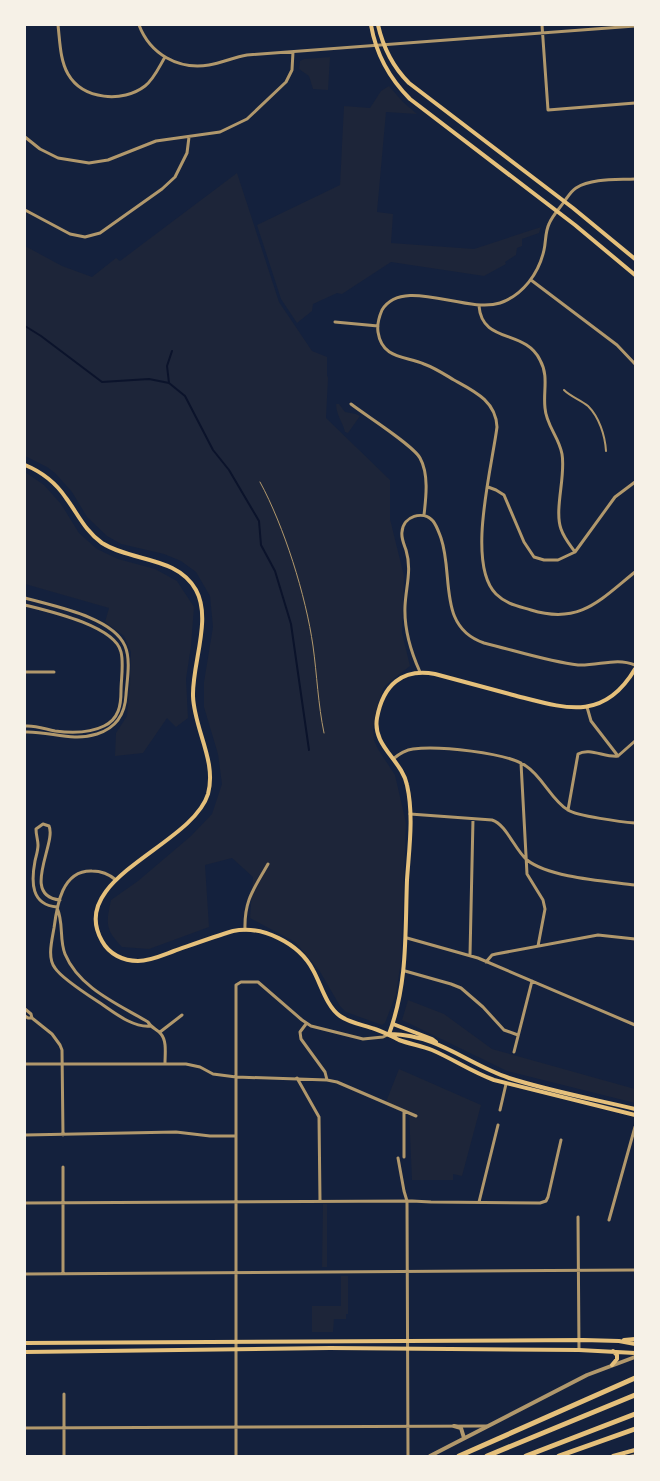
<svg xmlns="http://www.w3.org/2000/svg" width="660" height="1481" viewBox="0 0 660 1481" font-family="'IBM Plex Serif',serif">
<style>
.green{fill:#1d2539}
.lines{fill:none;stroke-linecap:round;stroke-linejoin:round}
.stream{stroke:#0b132b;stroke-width:2}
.service{stroke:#b1986c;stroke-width:1}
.pedestrian{stroke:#b1986c;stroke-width:2}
.minor{stroke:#b1986c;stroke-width:3}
.tertiary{stroke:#b1986c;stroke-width:4}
.secondary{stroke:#e5c07b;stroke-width:4}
.motorway{stroke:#e5c07b;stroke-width:5}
.tram{stroke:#918062;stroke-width:1}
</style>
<rect width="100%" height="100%" fill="#14213d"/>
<path class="green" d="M330 57 328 90 313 89 309 76 299 69 300 61 304 59Z
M389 86 403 102 417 114 386 112 377 212 393 214 391 243 474 249 541 227 539 233 522 239V246L517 248 516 255 505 262 506 264 484 276 391 262 342 294 337 293 313 304 312 311 297 323 281 299 257 225 340 185 344 106 370 108 381 91Z
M237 173 279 302 312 351 327 357V375L328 378 326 418 390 480V519L404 576 402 633 410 666 387 684 383 689 377 708 373 727 374 740 378 749 395 775 406 823 401 961 396 994 385 1023 382 1025 346 1012 340 1006 319 970 295 942 250 918 253 877 232 858 205 865 209 927 149 949 122 947C105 930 106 923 111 900L138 881 191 836 212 814 222 784 218 754 204 707V682L213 627 210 596 196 572 181 561 164 554 121 544 107 536 87 517 72 492 55 473 47 467 25 456V246L62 266 92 277 116 258 120 261Z
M336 404H339L345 412 356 414 360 416 348 433 345 432C343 423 336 414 336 404Z
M25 472 44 485 61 504 79 533 97 549 118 559 155 569 177 581 194 607 191 646 186 679 188 718 176 727 167 718 143 753 115 756 116 733 127 716 130 686 131 652 124 636 105 622 109 608 25 584Z
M408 1000 444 1014 492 1049 635 1089V1103L507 1071 402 1020Z
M399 1069 481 1105 462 1176 453 1174V1180H412L409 1112 386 1102Z
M323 1204H327V1267H322Z
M341 1276H348V1314H346V1319H334L333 1332H312V1306H341Z"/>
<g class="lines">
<path class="stream" d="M25 326 41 336 102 382 149 379 169 383 185 396 213 450 229 470 259 521 261 545 275 571 291 624 309 750
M169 383 167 366 172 351"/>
<path class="service" d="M260 482C284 526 306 596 313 646 317 675 318 704 324 733"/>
<path class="pedestrian" d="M564 390C571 397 581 400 588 406 599 417 605 435 606 451"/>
<path class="minor" d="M58 25C60 42 60 60 68 74 83 100 123 103 145 86 154 79 159 67 165 57
M139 25C150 54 178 70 209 65 222 63 234 57 247 55L635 26
M542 25 548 110 635 103
M25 137 40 149 58 158 89 163 108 160 156 141 220 132 247 119 286 82 292 70 293 52
M635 179C617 180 592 178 576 188 571 191 567 198 564 202 559 209 552 216 549 224 545 232 546 242 544 250 539 273 523 295 500 303 466 314 403 276 382 310 379 317 377 325 378 332 382 359 405 356 424 364 435 368 444 374 454 380 474 391 496 401 497 427 492 467 466 564 496 594 506 604 518 606 531 610 580 625 600 600 635 572
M25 210 70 234 85 237 100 233 162 189 175 177 187 153 189 137
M531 280 617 345 635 364
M479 306C482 344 525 329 540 360 549 376 543 391 545 408 546 425 559 437 562 454 566 476 554 509 561 529 564 538 570 545 575 552
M335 322 378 326
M351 404C365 415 413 445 420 458 429 474 426 498 424 515
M488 487 496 490 504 495 524 542 534 557 544 560H558L575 552 615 497 635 482
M25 598C53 606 113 617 125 646 131 660 127 680 126 695 125 715 116 728 97 734 72 742 50 731 25 732
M25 605C49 611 115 626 121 652 124 664 121 679 121 691 121 705 119 719 104 726 90 733 70 733 55 731 45 729 35 725 25 726
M25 672H54
M420 672C411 652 404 629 405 606 406 586 412 570 406 550 404 544 401 538 402 532 403 516 423 510 433 521 437 526 439 533 441 538 454 576 437 627 484 643 513 650 550 662 578 665 599 666 616 657 635 665
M587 707 591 721 618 756
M618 756 635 741
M393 759C399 754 405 750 413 749 438 746 506 752 526 766 542 776 552 801 568 810 577 816 622 822 635 823
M521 763 527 874 543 900 545 909 538 946
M568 810 578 754C589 747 606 758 618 756
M410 814 492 820C506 824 515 850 527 860 550 878 605 881 635 885
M116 880C109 874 101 871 92 871 62 870 57 905 54 928 52 940 47 958 55 968 62 979 91 997 103 1005 116 1014 134 1028 151 1026
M57 907C31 905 31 882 35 861 36 856 38 851 38 845 38 840 36 835 36 829L43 824 49 826C57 843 20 896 60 900
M57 908C64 923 59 939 65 954 79 988 118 1004 148 1022 151 1028 157 1029 161 1034 167 1041 165 1054 165 1063
M245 930C244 900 254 889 268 864
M407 938 478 958 635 1025
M470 955 473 819
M486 962 492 955 496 954 598 935 635 939
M405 971 451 984 461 988 483 1007 504 1030 518 1035
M25 1009 31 1014 32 1018 52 1034 60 1045 62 1050 63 1135
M25 1016 28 1018H32
M306 1024 300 1032 301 1039 325 1072 327 1080 337 1082 416 1116
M160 1032 182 1015
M514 1052 532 981
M25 1064H186L200 1067 213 1074 236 1077 327 1080
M297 1078 319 1117 320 1201
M500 1110 506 1084
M404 1111V1157
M25 1135 176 1132 210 1136H236
M398 1158 404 1191 407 1201 408 1456
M63 1167V1273
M479 1202 498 1125
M25 1203 412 1201 431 1202 540 1203 546 1201 548 1197 561 1140
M578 1217 579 1350
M609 1220 635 1127
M25 1274 635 1270
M64 1394V1456
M25 1428 486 1426
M236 1456V985L241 982H258L302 1020 311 1026 363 1039 383 1037 389 1034"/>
<path class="tertiary" d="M454 1426 461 1428 464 1438
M430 1456 587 1375 635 1357"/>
<path class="secondary" d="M371 25C376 54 389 78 410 99L575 225 635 275
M378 25C383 47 393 67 409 83L573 208 635 259
M25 465C42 472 56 483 66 498 78 514 85 531 102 543 132 562 177 556 196 590 212 619 192 664 193 696 194 729 217 761 208 794 192 846 66 878 102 941 109 954 123 961 138 961 150 961 163 955 174 951 194 944 213 937 233 931 262 925 299 943 313 970 321 984 326 1006 340 1016 350 1023 364 1025 375 1029 384 1032 391 1036 399 1040 410 1044 422 1046 432 1050 453 1059 472 1072 494 1080L635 1115
M393 1024 432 1039 436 1042
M389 1034C408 983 405 933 407 880 409 849 414 816 407 785 402 760 372 746 377 718 383 685 402 668 435 674 461 681 487 688 513 695 564 708 603 723 635 669
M391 1034C438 1035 467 1064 509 1078 550 1091 593 1099 635 1109
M624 1340 635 1339
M25 1343 583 1340 619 1341 635 1344
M25 1352 330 1348 579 1350 635 1353
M612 1365 617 1359V1355L613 1351
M613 1456 635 1450"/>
<path class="motorway" d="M459 1456 635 1378
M487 1456 635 1395
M526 1456 635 1414
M559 1456 635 1429"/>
<path class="tram" d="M628 1456 635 1454"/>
</g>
<rect width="660" height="1481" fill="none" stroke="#f6f1e7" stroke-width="52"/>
</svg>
